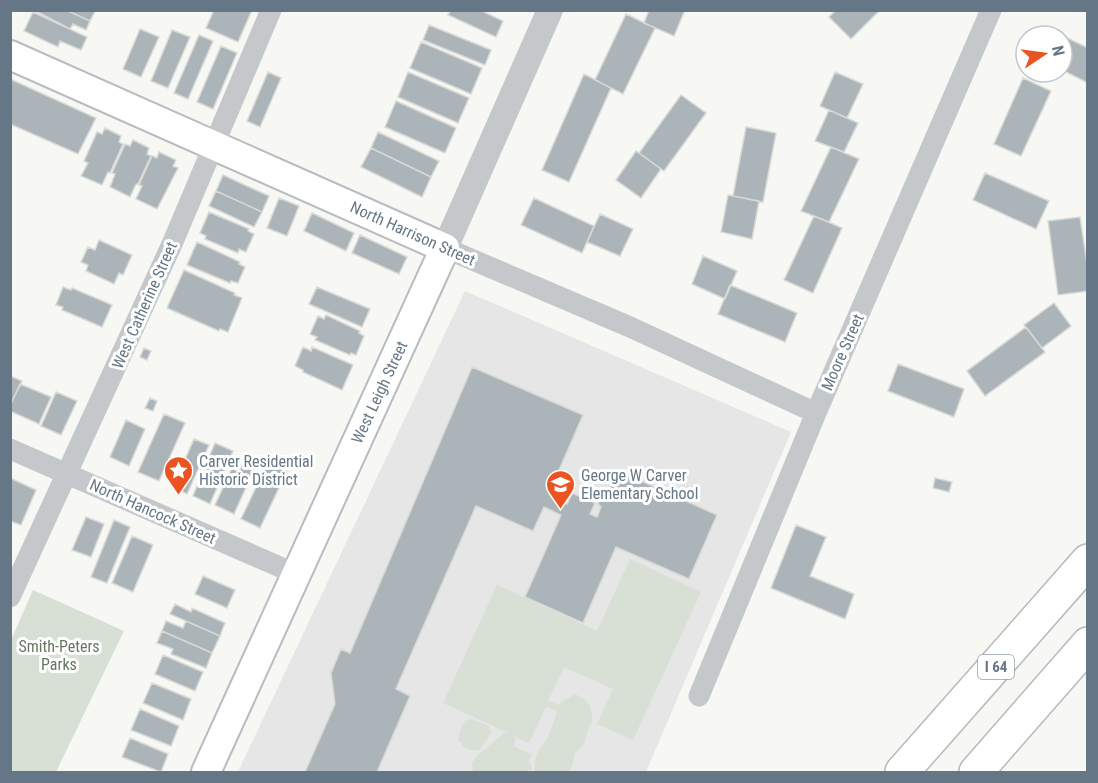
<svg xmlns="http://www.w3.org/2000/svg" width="1098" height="783" viewBox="0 0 1098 783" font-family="'Roboto Condensed',sans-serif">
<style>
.built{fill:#e5e6e5}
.green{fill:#d8dfd5}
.building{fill:#abb4b9;stroke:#d9d9d6;stroke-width:1.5}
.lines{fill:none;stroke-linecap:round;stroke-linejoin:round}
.secondary-casing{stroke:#b6bcc0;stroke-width:32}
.motorway-casing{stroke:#b7babd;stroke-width:36}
.minor{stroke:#c4c8cb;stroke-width:21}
.tertiary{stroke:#c4c8cb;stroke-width:26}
.secondary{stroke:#fff;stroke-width:28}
.motorway{stroke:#fff;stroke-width:33}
.labels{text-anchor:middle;stroke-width:6;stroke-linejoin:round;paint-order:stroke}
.shield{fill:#fff;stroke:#93a0aa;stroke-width:1.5}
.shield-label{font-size:15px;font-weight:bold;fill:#657786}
.street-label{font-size:16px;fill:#657786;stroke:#fff}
.poi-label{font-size:16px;fill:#657786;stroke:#fff;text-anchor:start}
.park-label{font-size:16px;fill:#647860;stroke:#fff}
</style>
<rect width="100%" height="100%" fill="#f7f7f4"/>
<path class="built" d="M465 291 791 432 646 772H238Z"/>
<path class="green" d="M630 559 701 592 633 740 597 724 613 689 564 667 548 701 559 705C563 699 569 700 574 694 586 698 593 706 592 720 592 724 587 728 587 733 585 744 584 746 575 752L572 767 568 772H535C534 755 537 753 546 740 551 732 554 720 557 711L546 707 529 743 513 736 516 739 513 746 532 754 529 761 532 769 520 772H473L472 763 478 755 504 733H508L443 703 497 585 597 631Z
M33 590 124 631 56 772H11V640Z
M472 719 489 726 491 732 481 749C470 752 465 749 458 740L461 727 466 720Z"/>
<path class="building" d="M34 10H66L90 21 86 30 73 24 70 29Z
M66 10H93L95 11 90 21Z
M214 10H252L238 42 206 28Z
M451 10H480L503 21 496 37 448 15Z
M649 10H685L674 36 644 23Z
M836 10H880L851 39 829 17Z
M33 12 87 37 81 50 60 41 58 47 24 31Z
M626 14 655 28 623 94 595 80Z
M429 25 491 50 485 65 423 40Z
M1045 27 1088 48V83L1062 70V36H1040Z
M140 29 159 37 141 77 123 69Z
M172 30 190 37 168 88 151 81Z
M199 35 213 41 188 99 174 93Z
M421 42 482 68 471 94 410 68Z
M221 46 237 53 213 109 197 102Z
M268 72 281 78 260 127 247 121Z
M408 72 469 98 458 123 398 97Z
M835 72 863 84 847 118 820 106Z
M584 74 611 88 569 182 542 170Z
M1023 78 1051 91 1021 156 994 144Z
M10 79 96 118 78 154 10 124Z
M681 95 706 113 664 171 639 153Z
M396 101 456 128 445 153 385 127Z
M829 110 858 123 844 152 815 141Z
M746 127 776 133 763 202 733 196Z
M105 128 121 136 119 142 123 144 110 173 108 172 102 185 81 176 88 163 84 161 97 132 102 134Z
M378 132 439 161 431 177 371 148Z
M133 140 149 148 147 154 151 156 138 184H136L130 197 110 187 115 174 112 173 125 144 130 146Z
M831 147 859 159 829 222 801 211Z
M371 148 431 177 422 197 361 167Z
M636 151 661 169 641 198 616 180Z
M159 152 176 160 173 166 178 168 157 209 136 199 142 186 139 185 152 156 157 158Z
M985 173 1049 201 1036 229 973 200Z
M223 175 269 196 262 212 216 191Z
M216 191 262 212 254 227 209 206Z
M728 195 759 201 752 239 721 232Z
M279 198 299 206 287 236 267 228Z
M534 198 594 226 582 253 521 225Z
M209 212 249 229 248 231 254 234 246 252 239 249 238 253 205 239 206 236 200 233Z
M312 213 354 233 346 251 304 231Z
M600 214 633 229 620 256 587 242Z
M814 216 842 228 813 293 784 280Z
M1080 217 1088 271V291L1058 295 1048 221Z
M360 235 407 257 399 274 352 253Z
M99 240 132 255 123 275 119 273 114 284 86 271 88 265 81 262 88 247 95 250Z
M197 242 240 262 239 264 245 267 238 283 231 281 230 283 187 265Z
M703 256 737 271 725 299 692 284Z
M184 270 235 293 234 295 242 298 228 332 220 329 219 331 167 308Z
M730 285 797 313 785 342 718 314Z
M63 287 71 290 72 288 112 305 102 327 62 310 63 307 56 305Z
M317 287 370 309 362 327 309 304Z
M1054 303 1071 326 1042 348 1024 325Z
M326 315 360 331 359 333 364 336 356 355 351 353 350 355 315 340 317 337 310 334 318 316 324 319Z
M1026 327 1045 352 985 396 967 371Z
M303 347 311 351 312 347 353 365 342 390 303 372V370L295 366Z
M144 348 151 351 147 360 140 357Z
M898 364 964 389 954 417 888 391Z
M472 367 583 415 550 491 556 494 554 498 567 504 572 493 595 503 590 514 597 517 601 507 598 504 603 492 607 494 617 470 717 515 689 579 616 547 583 623 525 597 561 515 544 507 533 531 476 506 396 689 410 696 377 772H305L335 704 331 673 341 649 350 653Z
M10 376 22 381 10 406Z
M20 384 51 397 39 424 10 411V406Z
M56 392 77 401 61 435 41 426Z
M150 398 157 401 153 411 145 408Z
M164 414 185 423 159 481 138 472Z
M126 420 145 429 129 466 110 457Z
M194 439 209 445 187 494 173 487Z
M215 443 233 451 210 504 193 496Z
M245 458 257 463 234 514 215 505 232 468 239 472Z
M268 462 287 471 260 528 241 519Z
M10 478 36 490 21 525 10 521Z
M935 478 952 482 949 492 933 488Z
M86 517 104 524 91 557 72 550Z
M114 520 130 527 107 583 91 577Z
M796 525 826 537 810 576 854 594 845 619 771 588Z
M132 536 153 545 133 592 112 583Z
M203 576 235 590 227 608 195 594Z
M175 604 191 612 192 608 225 623 220 636 170 614Z
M166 621 183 628 186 621 220 636 212 653 162 631Z
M162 631 212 653 206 668 171 654 173 649 157 643Z
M163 655 203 672 195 691 155 674Z
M152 683 191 699 183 720 143 703Z
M140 709 179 726 171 746 131 730Z
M130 738 168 754 161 772 122 757Z"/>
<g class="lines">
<defs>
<path id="secondary" d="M10 55 445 248 206 772"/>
<path id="motorway" d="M902 772 1088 561
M976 772 1088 644"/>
</defs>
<use href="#secondary" class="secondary-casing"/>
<use href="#motorway" class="motorway-casing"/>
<path class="minor" d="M445 248 630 327 816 413
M10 449 296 574
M10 597 172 244 271 10
M699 696 816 413 991 10"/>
<path class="tertiary" d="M445 248 550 10"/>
<use href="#secondary" class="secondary"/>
<use href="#motorway" class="motorway"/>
</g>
<defs>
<symbol id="sight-pin" viewBox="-11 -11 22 30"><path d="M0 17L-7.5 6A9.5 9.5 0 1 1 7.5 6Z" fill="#eb5320" stroke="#fff"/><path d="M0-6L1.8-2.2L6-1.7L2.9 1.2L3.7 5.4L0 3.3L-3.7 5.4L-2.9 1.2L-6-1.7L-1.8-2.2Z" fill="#fff"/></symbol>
<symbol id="school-pin" viewBox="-11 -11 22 30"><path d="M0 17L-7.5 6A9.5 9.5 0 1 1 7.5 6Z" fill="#eb5320" stroke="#fff"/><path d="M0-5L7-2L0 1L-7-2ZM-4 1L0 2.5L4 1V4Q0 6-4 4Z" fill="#fff"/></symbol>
</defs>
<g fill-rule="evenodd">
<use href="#sight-pin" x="162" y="454" width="33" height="45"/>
<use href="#school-pin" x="544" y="468" width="33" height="45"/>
</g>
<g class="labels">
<rect class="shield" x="978" y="655" width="36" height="24" rx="4.5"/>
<g class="shield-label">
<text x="996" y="672">I 64</text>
</g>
<g class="street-label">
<text transform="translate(413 233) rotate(24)" y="6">North Harrison Street</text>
<text transform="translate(144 305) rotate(-66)" y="6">West Catherine Street</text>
<text transform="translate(842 352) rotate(-66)" y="6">Moore Street</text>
<text transform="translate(379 392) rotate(-65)" y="6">West Leigh Street</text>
<text transform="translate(153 511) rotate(24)" y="6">North Hancock Street</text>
</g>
<g class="poi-label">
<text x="199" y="467">Carver Residential<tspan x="199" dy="18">Historic District</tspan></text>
<text x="581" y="481">George W Carver<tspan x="581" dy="18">Elementary School</tspan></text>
</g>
<g class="park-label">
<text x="59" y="652">Smith-Peters<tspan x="59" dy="18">Parks</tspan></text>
</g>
</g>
<rect width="1098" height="783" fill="none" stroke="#657786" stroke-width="24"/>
<g transform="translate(1044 54) rotate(77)"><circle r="28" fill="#ffffff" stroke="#c1c9cf" stroke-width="1.5"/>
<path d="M0-4.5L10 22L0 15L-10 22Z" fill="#eb5320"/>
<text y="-9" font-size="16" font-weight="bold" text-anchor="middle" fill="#657786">N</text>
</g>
</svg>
